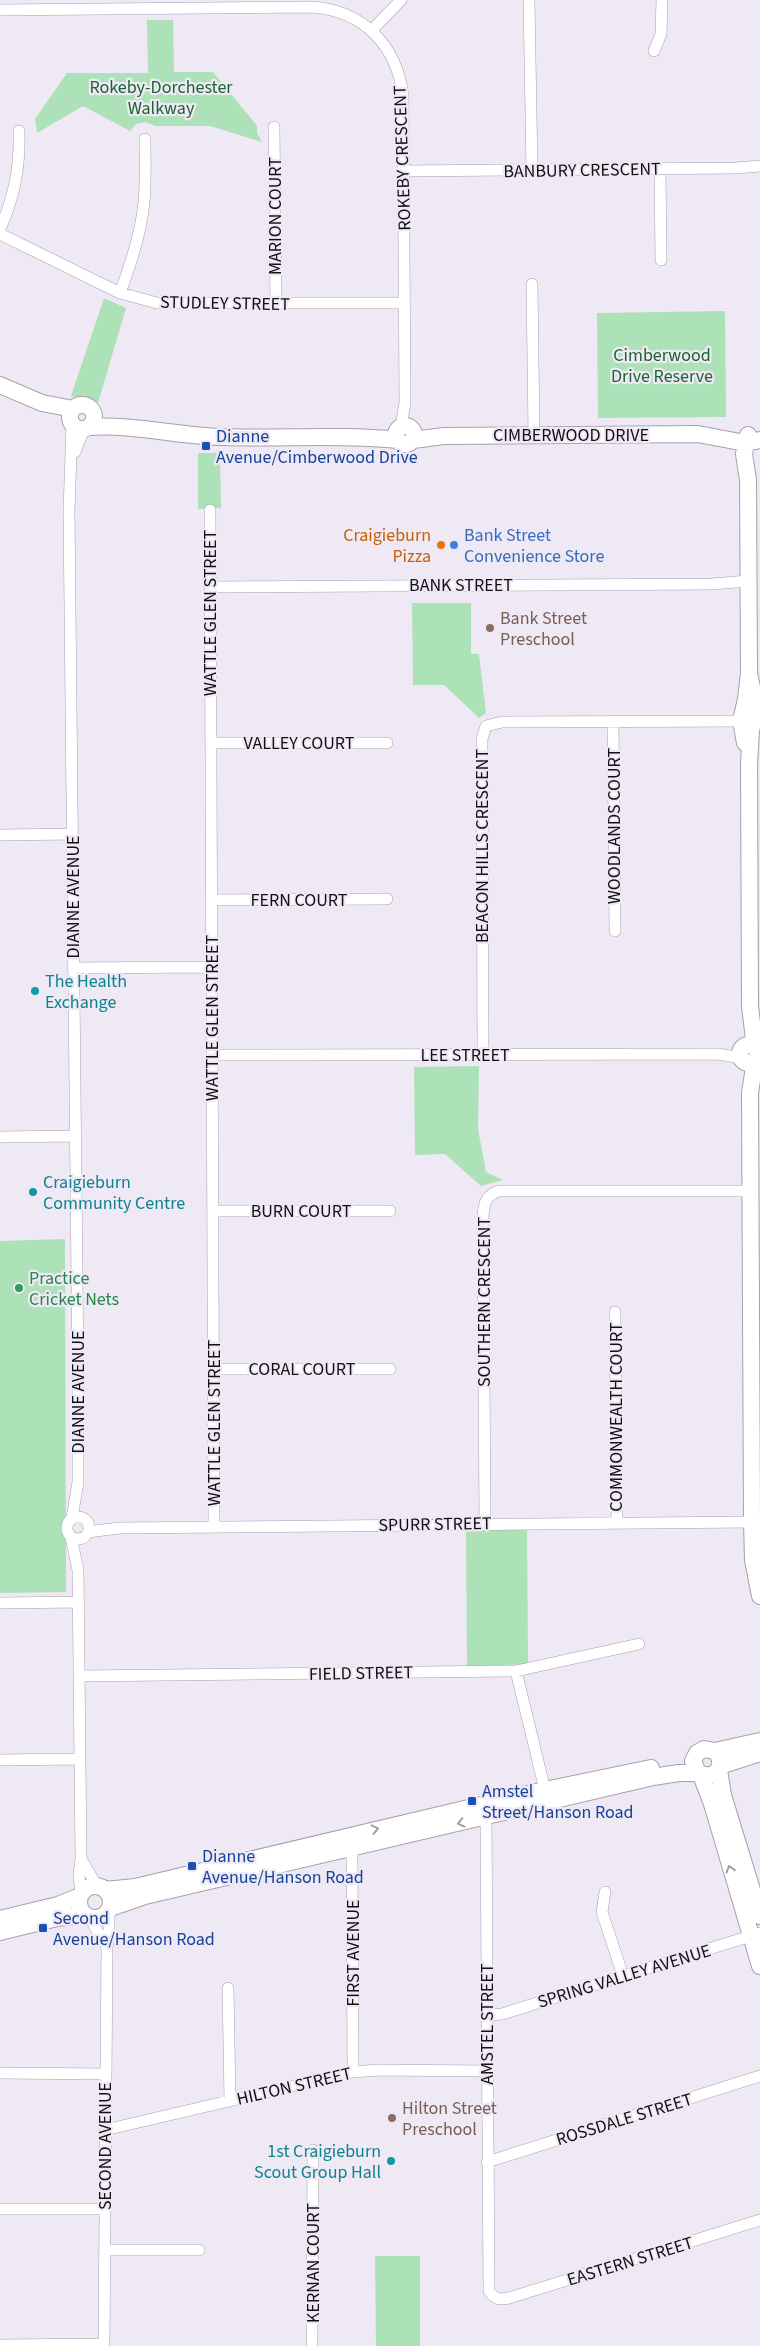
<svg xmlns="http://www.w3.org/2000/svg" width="760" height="2346" viewBox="0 0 760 2346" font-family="'Source Sans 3',sans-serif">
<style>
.green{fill:#ade1b7}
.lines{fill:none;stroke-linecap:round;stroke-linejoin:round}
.street-casing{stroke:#a6a0ab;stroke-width:12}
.secondary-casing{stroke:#a6a0ab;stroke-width:18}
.street{stroke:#fff;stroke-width:11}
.secondary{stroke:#fff;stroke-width:16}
.oneway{stroke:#a09fa1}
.transit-dot{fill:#1a4fb4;stroke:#efe9f5;stroke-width:2}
.food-dot{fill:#e8710a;stroke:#efe9f5;stroke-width:2}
.shop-dot{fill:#3f7fe0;stroke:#efe9f5;stroke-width:2}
.education-dot{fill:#8d6e63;stroke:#efe9f5;stroke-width:2}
.culture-dot{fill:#0f9aa8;stroke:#efe9f5;stroke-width:2}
.leisure-dot{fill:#2e9e5b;stroke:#efe9f5;stroke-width:2}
.labels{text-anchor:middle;stroke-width:4.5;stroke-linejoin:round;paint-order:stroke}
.park-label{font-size:18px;fill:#196431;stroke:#efe9f5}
.street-label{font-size:18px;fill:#121014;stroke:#efe9f5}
.transit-label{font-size:18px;fill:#164399;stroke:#efe9f5;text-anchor:start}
.food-label{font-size:18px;fill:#c56008;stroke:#efe9f5;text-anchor:end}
.shop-label{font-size:18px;fill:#366cbe;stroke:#efe9f5;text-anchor:start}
.education-label{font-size:18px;fill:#785e54;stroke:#efe9f5;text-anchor:start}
.culture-label{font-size:18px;fill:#0d838f;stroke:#efe9f5;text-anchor:start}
.leisure-label{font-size:18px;fill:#27864d;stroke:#efe9f5;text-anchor:start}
</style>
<rect width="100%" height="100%" fill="#efe9f5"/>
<path class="green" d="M147 20H173L174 72H213L257 126V133L262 142 210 126H156L145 122 136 124 130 131 83 106 37 133 35 119 67 73H148Z
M104 298 126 308 98 403 71 396Z
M725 311 726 417 598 418 597 313Z
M198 453H220L221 508 198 509Z
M412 603H471V654H479L486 713 479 718 444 685H413Z
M479 1066 478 1129 486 1172 503 1180 481 1186 445 1154 415 1155 414 1067Z
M65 1239 66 1592 0 1593V1241Z
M466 1529H527L528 1664 467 1667Z
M375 2256H420V2346H376Z"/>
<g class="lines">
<defs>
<path id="street" d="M529 0 532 170
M0 10 313 7C364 11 397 46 403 96L405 402 401 428
M372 30 401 0
M654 51 661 34 662 0
M274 127 276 304
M660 169 661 260
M403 171 736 168 760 166
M0 229C15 196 20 166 19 131
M0 234 120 293 157 303H404
M532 284 534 435
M120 293C131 264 141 234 144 202 146 182 145 160 145 139
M75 452 84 429
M210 510 214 1526
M210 587 712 584 748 581
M613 722 615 931
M211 743H387
M0 835 72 834
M211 900 387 899
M73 968 212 967
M212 1055 718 1054 741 1058
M483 1055 482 739 486 726 502 722 749 721
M0 1137 75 1136
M213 1211H390
M615 1312 617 1523
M213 1369H390
M67 1528a11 11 0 1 1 22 0a11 11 0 1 1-22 0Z
M72 1518 78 1482V1376L69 511 72 425
M485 1524 483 1216C484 1203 486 1195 499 1191H751
M88 1532 119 1528 752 1522
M71 1537 78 1570 81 1859 79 1875 81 1895
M0 1603 79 1602
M516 1671 545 1790
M79 1676 516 1671 639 1644
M0 1760 79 1759
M486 1817 489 2291C495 2299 499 2300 509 2298L760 2220
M352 1849 353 2072
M81 1859 97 1886
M605 1892 602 1912 623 1976
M89 1917 107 1947
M228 1988 230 2101
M487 2015 502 2014 760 1933
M0 2073 105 2074
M105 2130 353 2072 378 2070 487 2071
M487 2162 760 2076
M0 2209H105
M105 2250H199
M0 2345 104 2344
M104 2346 107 1947 109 1935V1910
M312 2346 313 2150"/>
<path id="secondary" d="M0 385 42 403 73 409
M70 417a12 12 0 1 1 24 0a12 12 0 1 1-24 0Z
M396 435a9 9 0 1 1 18 0a9 9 0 1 1-18 0Z
M89 427C134 424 177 436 222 437 281 439 340 434 398 440
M413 440 444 436 698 434 745 443 760 440
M749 673 756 707 751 731 749 764 750 1006 755 1048
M745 743 741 721 746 699 749 673 748 480 744 454 748 435
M740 1054a9 9 0 1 1 18 0a9 9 0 1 1-18 0Z
M755 1060 750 1093 752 1522 753 1560 760 1596
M715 1751 760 1741
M720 1766 760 1753
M719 1770 723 1795 760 1916
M701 1775 712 1804 760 1966
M79 1902a16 16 0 1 1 32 0a16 16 0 1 1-32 0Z
M105 1890 135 1887 545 1790 651 1768
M110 1908 145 1896 653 1777 679 1773H698L709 1776C721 1772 724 1761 715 1751L704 1749 697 1753 693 1761 698 1773
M0 1919 58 1905 80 1896
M0 1932 57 1918 86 1915"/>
</defs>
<use href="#street" class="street-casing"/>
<use href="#secondary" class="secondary-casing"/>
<use href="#street" class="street"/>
<use href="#secondary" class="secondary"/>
</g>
<defs><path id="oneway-chevron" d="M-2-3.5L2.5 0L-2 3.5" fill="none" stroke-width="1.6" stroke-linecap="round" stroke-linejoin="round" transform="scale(1.25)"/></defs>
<g class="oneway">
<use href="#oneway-chevron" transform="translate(461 1823) rotate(167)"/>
<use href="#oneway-chevron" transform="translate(375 1829) rotate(-13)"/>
<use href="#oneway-chevron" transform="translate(730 1869) rotate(-106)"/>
</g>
<g class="transit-dot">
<rect x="201" y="441" width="10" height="10" rx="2.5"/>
<rect x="467" y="1796" width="10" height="10" rx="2.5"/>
<rect x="187" y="1861" width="10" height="10" rx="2.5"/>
<rect x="38" y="1923" width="10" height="10" rx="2.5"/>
</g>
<circle class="food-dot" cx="441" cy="545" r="5"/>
<circle class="shop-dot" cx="454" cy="545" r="5"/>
<g class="education-dot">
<circle cx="490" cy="628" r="5"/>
<circle cx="392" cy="2118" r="5"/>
</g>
<g class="culture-dot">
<circle cx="35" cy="991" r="5"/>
<circle cx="33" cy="1192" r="5"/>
<circle cx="391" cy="2161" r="5"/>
</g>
<circle class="leisure-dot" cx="19" cy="1288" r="5"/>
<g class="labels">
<g class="park-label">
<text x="161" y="93">Rokeby-Dorchester<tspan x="161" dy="21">Walkway</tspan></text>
<text x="662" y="361">Cimberwood<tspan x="662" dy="21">Drive Reserve</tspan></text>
</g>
<g class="street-label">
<text transform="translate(402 158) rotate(-92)" y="6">ROKEBY CRESCENT</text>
<text transform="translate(582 170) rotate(-1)" y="6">BANBURY CRESCENT</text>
<text transform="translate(275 216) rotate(-90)" y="6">MARION COURT</text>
<text transform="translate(225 303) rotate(1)" y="6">STUDLEY STREET</text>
<text x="571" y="441">CIMBERWOOD DRIVE</text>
<text x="461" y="591">BANK STREET</text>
<text transform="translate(210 613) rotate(-90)" y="6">WATTLE GLEN STREET</text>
<text x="299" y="749">VALLEY COURT</text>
<text transform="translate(614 826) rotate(-90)" y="6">WOODLANDS COURT</text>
<text transform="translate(482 846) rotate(-90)" y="6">BEACON HILLS CRESCENT</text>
<text transform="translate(73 897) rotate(-90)" y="6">DIANNE AVENUE</text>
<text x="299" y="906">FERN COURT</text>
<text transform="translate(212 1018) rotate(-90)" y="6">WATTLE GLEN STREET</text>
<text x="465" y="1061">LEE STREET</text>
<text x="301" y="1217">BURN COURT</text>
<text transform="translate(484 1302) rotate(-90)" y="6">SOUTHERN CRESCENT</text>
<text x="302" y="1375">CORAL COURT</text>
<text transform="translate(78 1392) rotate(-90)" y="6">DIANNE AVENUE</text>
<text transform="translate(616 1417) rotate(-90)" y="6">COMMONWEALTH COURT</text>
<text transform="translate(214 1423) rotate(-90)" y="6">WATTLE GLEN STREET</text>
<text transform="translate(435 1524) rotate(-1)" y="6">SPURR STREET</text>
<text transform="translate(361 1673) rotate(-1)" y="6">FIELD STREET</text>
<text transform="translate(353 1953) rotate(-90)" y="6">FIRST AVENUE</text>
<text transform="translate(624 1976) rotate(-17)" y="6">SPRING VALLEY AVENUE</text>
<text transform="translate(487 2024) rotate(-90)" y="6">AMSTEL STREET</text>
<text transform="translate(294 2086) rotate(-13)" y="6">HILTON STREET</text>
<text transform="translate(624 2119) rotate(-17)" y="6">ROSSDALE STREET</text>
<text transform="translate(105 2146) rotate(-90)" y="6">SECOND AVENUE</text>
<text transform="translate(630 2261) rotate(-17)" y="6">EASTERN STREET</text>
<text transform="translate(313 2263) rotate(-90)" y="6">KERNAN COURT</text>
</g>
<g class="transit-label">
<text x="216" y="442">Dianne<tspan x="216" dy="21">Avenue/Cimberwood Drive</tspan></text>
<text x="482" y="1797">Amstel<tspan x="482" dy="21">Street/Hanson Road</tspan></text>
<text x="202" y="1862">Dianne<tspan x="202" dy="21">Avenue/Hanson Road</tspan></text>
<text x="53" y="1924">Second<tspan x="53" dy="21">Avenue/Hanson Road</tspan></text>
</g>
<g class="food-label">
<text x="431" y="541">Craigieburn<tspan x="431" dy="21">Pizza</tspan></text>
</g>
<g class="shop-label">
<text x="464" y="541">Bank Street<tspan x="464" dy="21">Convenience Store</tspan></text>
</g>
<g class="education-label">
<text x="500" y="624">Bank Street<tspan x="500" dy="21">Preschool</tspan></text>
<text x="402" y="2114">Hilton Street<tspan x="402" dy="21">Preschool</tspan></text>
</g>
<g class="culture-label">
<text x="45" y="987">The Health<tspan x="45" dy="21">Exchange</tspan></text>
<text x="43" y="1188">Craigieburn<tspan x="43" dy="21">Community Centre</tspan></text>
<text x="381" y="2157" text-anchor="end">1st Craigieburn<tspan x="381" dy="21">Scout Group Hall</tspan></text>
</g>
<g class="leisure-label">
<text x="29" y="1284">Practice<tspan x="29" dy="21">Cricket Nets</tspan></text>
</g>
</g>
</svg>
